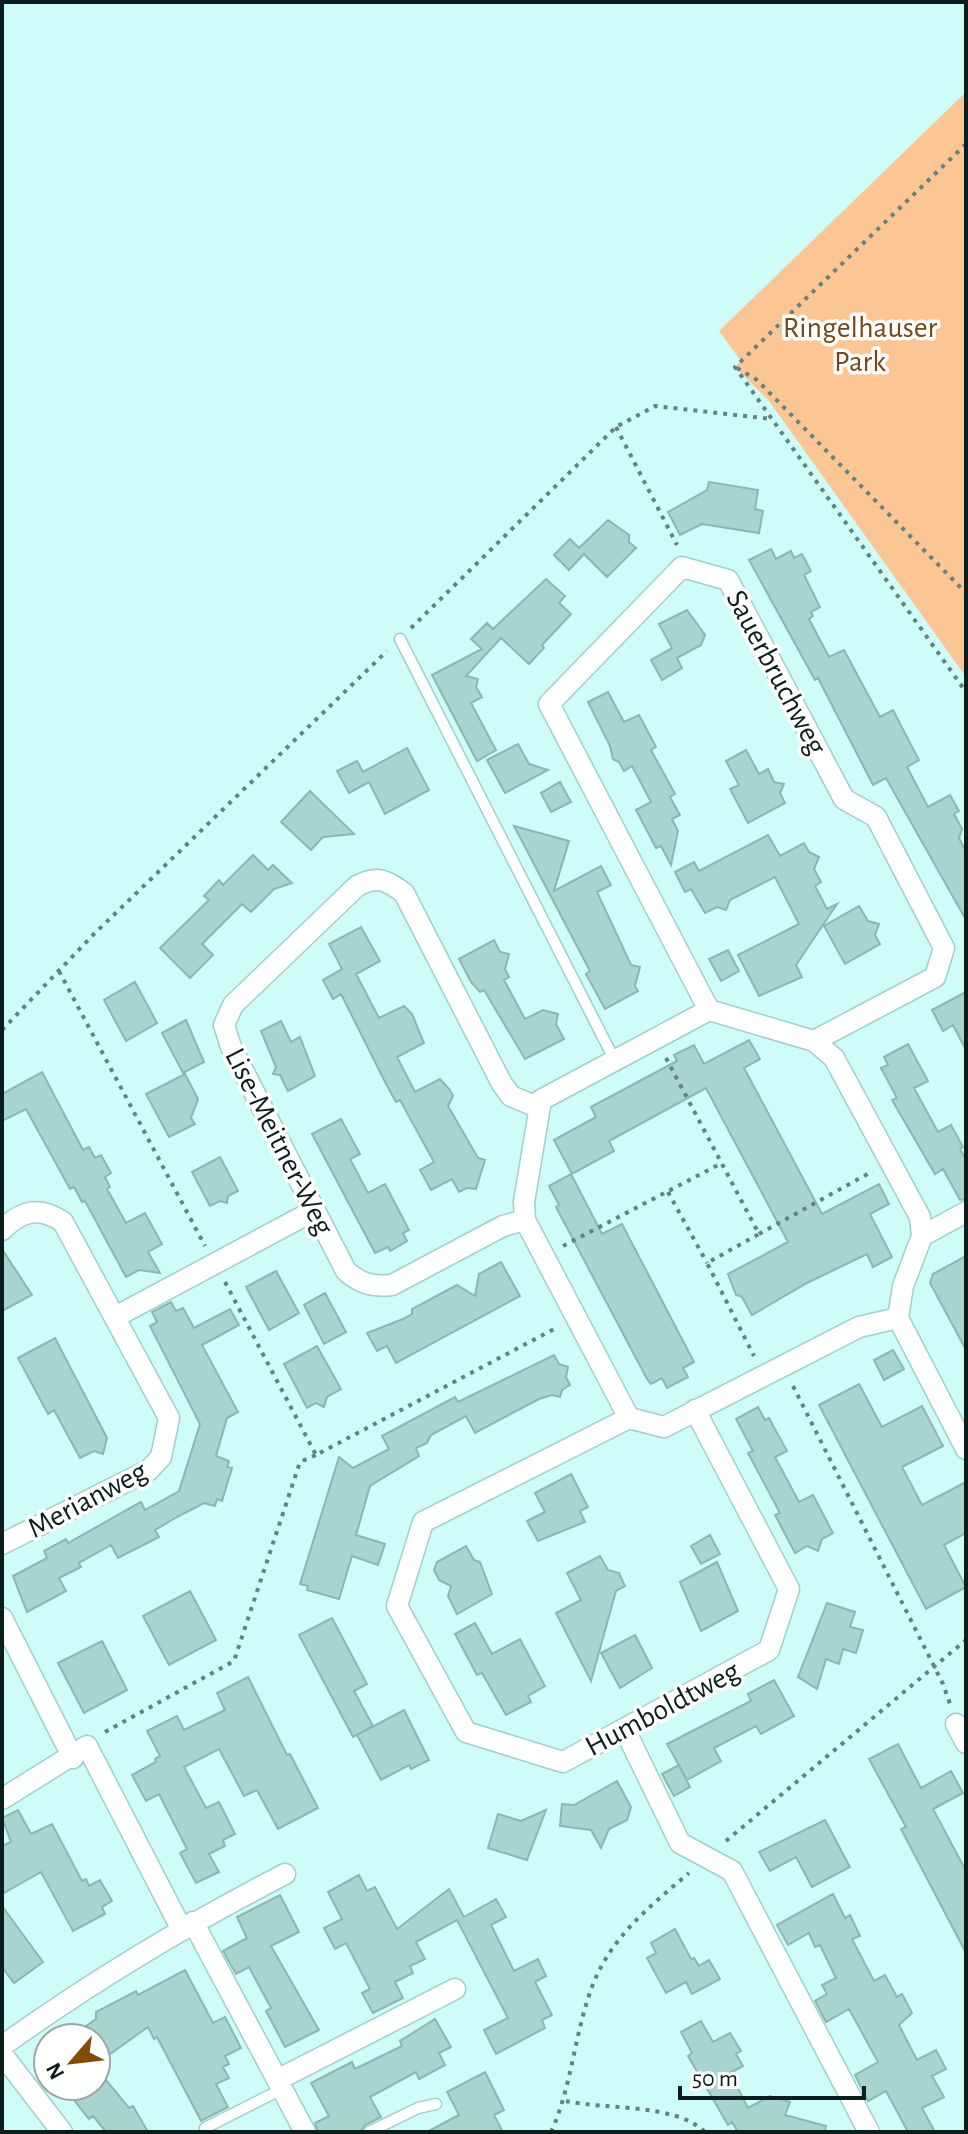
<svg xmlns="http://www.w3.org/2000/svg" width="968" height="2134" viewBox="0 0 968 2134" font-family="'Alegreya Sans',sans-serif">
<style>
.green{fill:#fcc594}
.building{fill:#a8d5d0;stroke:#8bb7b3;stroke-width:2}
.lines{fill:none;stroke-linecap:round;stroke-linejoin:round}
.lane-casing{stroke:#a2cfca;stroke-width:13}
.street-casing{stroke:#a2cfca;stroke-width:23}
.path{stroke:#64827f;stroke-width:4;stroke-dasharray:4 6;stroke-linecap:butt}
.lane{stroke:#fff;stroke-width:10}
.street{stroke:#fff;stroke-width:20}
.labels{text-anchor:middle;stroke-width:7;stroke-linejoin:round;paint-order:stroke}
.park-label{font-size:30px;fill:#76491b;stroke:#fff}
.street-label{font-size:30px;fill:#0c1e1c;stroke:#fff}
</style>
<rect width="100%" height="100%" fill="#cefcf8"/>
<path class="green" d="M966 92V677L769 401 735 367 741 361 719 331Z"/>
<path class="building" d="M709 482 758 490 755 509 763 511 759 533 702 524 680 535 668 512 707 490Z
M608 520 629 535V542L636 548 607 577 584 554 569 570 554 555 570 539 579 548Z
M771 549 776 559 791 551 794 558 802 554 811 571 804 575 820 607 811 612 813 616 809 619 829 657 844 650 880 717 893 710 919 760 907 767 928 807 950 795 959 811 954 814 962 829 959 838 966 852V920L886 778 873 785 818 678 815 680 749 560Z
M546 579 565 596 559 603 571 614 542 645 544 648 529 664 501 638 466 676 478 679 476 687 482 697 471 703 496 750 477 761 432 675 482 649 471 639 487 623 493 629Z
M687 610 705 635 701 645 677 658 682 668 662 680 651 660 672 648 659 624Z
M608 692 624 722 639 715 656 747 651 750 675 794 670 797 680 815 672 819 678 831 671 865 661 846 656 848 636 810 651 802 632 766 624 771 619 762 613 759 610 746 588 702Z
M518 744 529 764 548 770 505 793 487 760Z
M407 748 429 790 385 814 369 782 349 793 337 771 357 761 363 772Z
M746 750 759 774 768 769 774 782 784 784 780 793 785 803 748 823 730 789 739 785 726 761Z
M560 782 571 802 551 812 541 793Z
M310 791 354 834 323 837 311 850 281 822Z
M514 826 569 841 554 891 601 866 611 885 597 892 631 965 640 967 635 986 638 991 605 1009 586 974 590 971Z
M768 835 780 856 804 843 809 852 819 857 814 869 821 882 815 886 827 909 837 904 796 965 802 977 759 996 738 955 799 924 775 877 730 900 726 910 717 907 705 913 691 889 685 892 675 872 694 862 699 871Z
M253 855 268 870 273 865 292 883 274 889 251 912 242 904 202 944 213 955 190 978 160 948 209 900 204 896 219 880 223 885Z
M859 906 868 921 879 924 875 935 880 944 845 964 824 926Z
M361 927 380 961 356 974 379 1018 404 1006 412 1014 424 1043 397 1057 415 1092 440 1079 450 1090 453 1096 448 1106 478 1158 485 1160 476 1189 467 1188 459 1192 452 1179 431 1190 420 1170 434 1162 400 1100 396 1102 385 1082 341 994 333 999 323 980 342 969 329 944Z
M494 940 500 952 509 954 505 969 509 977 504 980 525 1019 543 1010 558 1014 556 1024 564 1039 525 1059 484 990 480 992 471 982 459 959Z
M728 950 739 971 721 981 709 959Z
M135 982 157 1023 126 1041 104 1000Z
M966 992V1050L953 1025 943 1031 932 1010Z
M186 1020 204 1062 183 1073 162 1033Z
M281 1021 291 1042 300 1037 315 1076 288 1091 280 1075 273 1074 276 1067 261 1031Z
M749 1040 760 1059 744 1068 822 1214 879 1184 889 1204 870 1214 892 1257 873 1267 867 1254 807 1283 752 1315 742 1297 736 1295 728 1274 788 1242 706 1088 609 1141 614 1151 572 1174 554 1140 596 1117 591 1107 677 1061 674 1055 694 1045 704 1064Z
M908 1044 928 1081 914 1088 938 1132 951 1125 963 1147 960 1149 966 1160V1199L960 1200 943 1169 935 1174 892 1100 897 1098 881 1068 888 1065 884 1057Z
M42 1072 83 1150 89 1147 95 1158 101 1155 111 1173 105 1177 110 1187 107 1189 126 1223 145 1213 162 1244 148 1252 160 1273 139 1270 126 1277 85 1201 82 1202 74 1187 70 1189 26 1109 2 1121V1094Z
M185 1074 198 1099 191 1118 195 1124 169 1137 146 1094Z
M341 1119 360 1154 350 1159 368 1193 385 1184 409 1230 403 1233 407 1241 390 1251 388 1247 375 1253 312 1134Z
M220 1157 238 1191 228 1196 227 1203 220 1201 210 1206 192 1172Z
M571 1174 602 1234 622 1224 694 1362 683 1368 688 1377 667 1388 662 1378 651 1384 647 1379 556 1207 559 1205 549 1186Z
M2 1249 32 1295 2 1311Z
M966 1256V1350L930 1283 933 1274Z
M501 1262 520 1296 396 1363 387 1346 377 1351 367 1333 403 1319 412 1314V1309L457 1285 475 1296 479 1274Z
M276 1271 299 1313 269 1330 246 1287Z
M325 1293 346 1332 324 1344 304 1305Z
M171 1302 176 1311 183 1308 194 1328 230 1309 239 1325 202 1345 238 1412 227 1418 216 1456 229 1461 227 1467 232 1468 222 1501 217 1499 215 1506 204 1503 177 1517 155 1530 159 1537 118 1558 111 1545 79 1563 81 1567 59 1578 66 1591 27 1612 13 1576 47 1558 44 1551 66 1539 68 1543 141 1502 145 1510 179 1491 200 1424 150 1326 157 1322 152 1312Z
M55 1338 107 1438 103 1454 94 1451 80 1458 54 1410 48 1414 18 1358Z
M317 1346 341 1389 327 1397 324 1407 316 1403 307 1408 284 1364Z
M893 1350 904 1369 884 1380 874 1360Z
M554 1355 559 1364 568 1367 566 1377 570 1385 562 1390 560 1397 552 1395 539 1399 475 1433 466 1416 431 1435 427 1443 416 1448 419 1456 370 1486 356 1535 385 1544 378 1565 352 1556 339 1599 307 1590 308 1586 300 1584 339 1457 353 1468 389 1449 382 1436 455 1397 458 1402Z
M859 1384 882 1427 922 1406 943 1446 902 1467 922 1505 966 1482V1533L944 1545 966 1587 926 1609 819 1405Z
M758 1407 765 1420 769 1418 787 1451 775 1457 799 1502 813 1495 833 1533 822 1539 818 1551 807 1546 795 1553 775 1515 780 1513 748 1453 753 1451 736 1419Z
M571 1474 588 1507 580 1511 585 1522 538 1541 527 1521 545 1512 535 1493Z
M710 1535 720 1554 701 1564 691 1546Z
M466 1546 474 1560 480 1562 492 1594 457 1614 448 1596 451 1586 439 1580 434 1570 437 1562Z
M600 1556 608 1570 619 1573 625 1586 616 1591 591 1681 556 1613 581 1600 567 1573Z
M717 1562 738 1611 701 1631 680 1582Z
M190 1591 216 1640 169 1665 143 1616Z
M827 1603 855 1612 850 1627 863 1630 856 1653 843 1649 839 1664 826 1659 817 1689 798 1677Z
M332 1618 367 1684 354 1691 373 1726 353 1737 299 1635Z
M475 1623 492 1654 520 1639 545 1686 528 1696 531 1702 506 1715 482 1673 477 1675 455 1634Z
M635 1635 652 1668 620 1688 601 1653Z
M102 1641 127 1690 84 1713 58 1663Z
M248 1677 287 1755 290 1754 318 1808 278 1829 257 1790 244 1796 219 1749 184 1767 206 1808 219 1802 235 1834 223 1840 225 1846 209 1854 219 1872 196 1883 180 1853 187 1849 159 1794 146 1801 132 1775 156 1762 155 1759 160 1756 147 1731 177 1716 184 1730 225 1710 217 1693Z
M774 1680 794 1716 761 1734 756 1726 714 1748 721 1761 687 1780 667 1744 751 1701 748 1694Z
M404 1710 429 1760 411 1769 409 1765 381 1780 357 1735Z
M898 1744 921 1788 951 1771 963 1793 933 1809 966 1871V1953L901 1829 906 1827 869 1759Z
M679 1765 690 1787 674 1796 662 1774Z
M617 1781 631 1807 627 1820 609 1829 601 1848 591 1830 560 1826 562 1804 574 1805Z
M18 1810 31 1834 52 1824 82 1881 86 1879 89 1886 100 1880 112 1901 102 1907 105 1914 73 1931 41 1872 2 1894V1846L11 1842 2 1818Z
M546 1810 527 1860 488 1848 498 1814 521 1821Z
M825 1820 850 1867 812 1887 796 1857 770 1871 759 1852Z
M359 1875 367 1891 375 1887 397 1929 449 1889 464 1917 496 1899 506 1917 491 1925 514 1971 538 1959 546 1976 535 1982 552 2015 542 2020 545 2028 496 2054 484 2030 508 2018 457 1920 416 1942 425 1959 410 1966 413 1973 395 1982 403 1998 373 2013 362 1993 370 1989 346 1943 335 1949 324 1928 342 1919 328 1892Z
M833 1894 845 1918 850 1915 860 1936 852 1939 874 1981 885 1975 897 1997 902 1994 912 2013 899 2025 917 2060 936 2050 946 2069 932 2076 944 2097 922 2108 935 2132H908L886 2091 868 2101 855 2075 878 2062 849 2009 826 2022 815 2001 827 1994 822 1985 836 1978 820 1945 815 1947 809 1933 788 1945 777 1925Z
M280 1895 299 1932 271 1946 319 2030 285 2047 266 2011 271 2008 249 1967 236 1974 223 1951 247 1938 237 1917Z
M2 1906 43 1962 14 1983 2 1967Z
M675 1929 691 1959 694 1958 699 1966 709 1960 720 1979 692 1994 686 1982 666 1993 647 1958 656 1953 651 1943Z
M185 1970 213 2023 225 2017 241 2048 225 2056 229 2064 223 2067 229 2078 216 2084 228 2107 201 2121 157 2037 154 2039 148 2027 96 2064V2038H69L96 2019V2012L136 1991 138 1995Z
M435 2019 451 2047 439 2053 445 2065 419 2079 416 2072 370 2097 381 2117 365 2125 361 2132H318L315 2123 329 2116 311 2083 352 2062 355 2069 402 2046 400 2041Z
M701 2021 713 2042 730 2033 741 2051 736 2054 743 2066 730 2073 748 2108 770 2096 790 2102 785 2115 826 2126 825 2132H738L732 2122 728 2125 688 2056 692 2053 681 2032Z
M96 2068 129 2108 133 2106 148 2132H106L93 2116 89 2119 63 2086H96Z
M485 2072 504 2110 494 2115 503 2132H427L459 2115 447 2092Z"/>
<g class="lines">
<defs>
<path id="lane" d="M400 639 614 1059
M205 2128 284 2088
M369 2132 418 2108 436 2104"/>
<path id="street" d="M709 1010 549 704 682 567 728 580 844 799 876 817 944 948 935 977 814 1041
M525 1220 503 1226 392 1285C372 1287 361 1284 346 1271L231 1047 224 1025 233 1005 357 886C378 875 386 880 404 893L502 1084 511 1096 537 1107
M2 1230C22 1210 40 1206 63 1222L169 1418 161 1457 149 1470 2 1544
M922 1236 966 1212
M117 1316 315 1210
M898 1318 859 1327 664 1427 629 1418 525 1220 524 1202 541 1100 709 1010 814 1041 834 1058 920 1217 922 1236 903 1286 898 1318 966 1449
M629 1418 423 1522 397 1606 466 1732 563 1762 769 1650 789 1589 695 1410
M2 1618 73 1758
M956 1724 966 1743
M625 1730 680 1843 732 1871 869 2132
M2 1799 87 1746 181 1928
M193 1922 305 2132
M2 2046C96 1979 183 1927 285 1874
M2 2054 62 2132
M279 2079 455 1989"/>
</defs>
<use href="#lane" class="lane-casing"/>
<use href="#street" class="street-casing"/>
<path class="path" d="M966 144 735 367 966 692
M737 368 757 380 966 593
M616 427 677 545
M411 628 616 427 655 406 772 419
M59 971 205 1246
M2 1030 94 934 387 651
M666 1058 759 1234 707 1263 754 1356
M668 1192 707 1263
M759 1234 873 1171
M563 1246 722 1163
M225 1282 316 1455 556 1328
M793 1386 943 1684 950 1704
M105 1732 234 1661 300 1462 316 1455
M726 1841 966 1640
M566 2101C606 2110 675 2103 705 2132
M551 2132C575 2080 575 2016 601 1967 622 1928 655 1902 689 1873"/>
<use href="#lane" class="lane"/>
<use href="#street" class="street"/>
</g>
<g class="labels">
<g class="park-label">
<text x="860" y="337">Ringelhauser<tspan x="860" dy="34">Park</tspan></text>
</g>
<g class="street-label">
<text transform="translate(777 672) rotate(62)" y="10">Sauerbruchweg</text>
<text transform="translate(280 1141) rotate(63)" y="10">Lise-Meitner-Weg</text>
<text transform="translate(87 1499) rotate(-28)" y="10">Merianweg</text>
<text transform="translate(662 1708) rotate(-28)" y="10">Humboldtweg</text>
</g>
</g>
<rect width="968" height="2134" fill="none" stroke="#0c1e1c" stroke-width="8"/>
<g transform="translate(72 2062) rotate(242)"><circle r="38" fill="#ffffff" stroke="#9ea5a4" stroke-width="2"/>
<path d="M0-6L14 30L0 20L-14 30Z" fill="#854b00"/>
<text y="-12" font-size="22" font-weight="bold" text-anchor="middle" fill="#0c1e1c">N</text>
</g>
<path d="M680 2086v12h184v-12" fill="none" stroke="#0c1e1c" stroke-width="4"/>
<text x="692" y="2086" font-size="24" fill="#0c1e1c" stroke="#ffffff" stroke-width="6" paint-order="stroke">50 m</text>
</svg>
